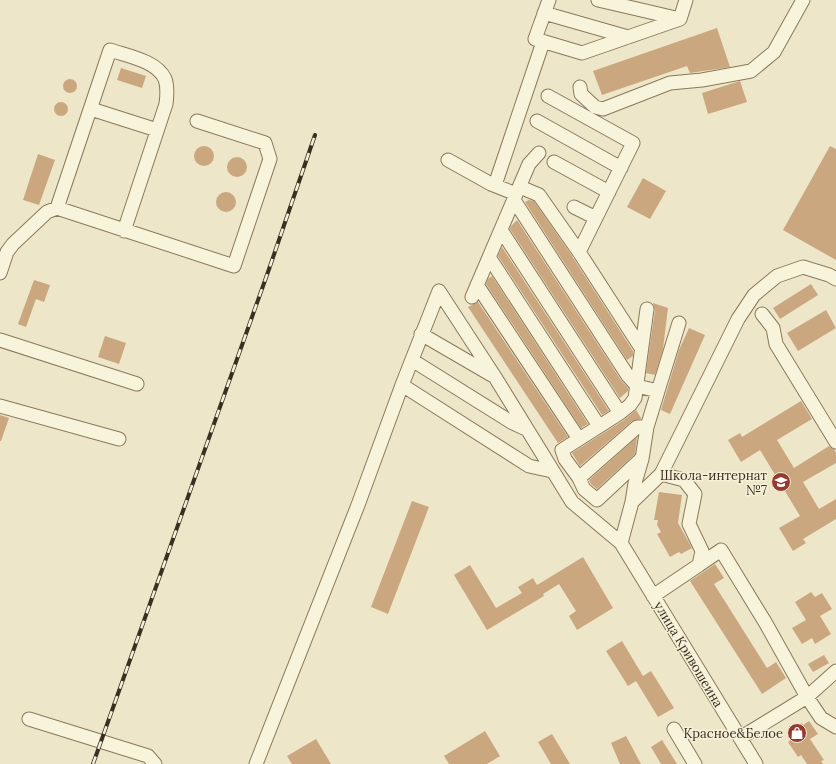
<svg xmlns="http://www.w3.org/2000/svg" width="836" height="764" viewBox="0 0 836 764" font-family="Lora,serif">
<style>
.building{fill:#cba77f}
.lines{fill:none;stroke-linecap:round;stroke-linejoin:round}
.minor-casing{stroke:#89795d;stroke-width:15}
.minor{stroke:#f8f3db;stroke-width:13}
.rail-casing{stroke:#3a2f20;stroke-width:4}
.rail{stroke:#f5f0d7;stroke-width:2.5;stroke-dasharray:8;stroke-linecap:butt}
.labels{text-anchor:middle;stroke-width:3;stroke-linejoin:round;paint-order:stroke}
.poi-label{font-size:13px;fill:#3a2f20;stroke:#f5f0d7;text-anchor:end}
.street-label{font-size:13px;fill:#3a2f20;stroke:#f5f0d7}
</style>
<rect width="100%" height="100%" fill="#eee6c8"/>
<path class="building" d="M717 28 730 67 690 73 687 66 602 95 593 71Z
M121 68 146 76 142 88 117 80Z
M63 86a7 7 0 1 1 14 0a7 7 0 1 1-14 0Z
M740 81 747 102 708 114 702 93Z
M54 109a7 7 0 1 1 14 0a7 7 0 1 1-14 0Z
M830 146 836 149V260L783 230Z
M194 156a10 10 0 1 1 20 0a10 10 0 1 1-20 0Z
M38 154 55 160 39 205 23 200Z
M227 167a10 10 0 1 1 20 0a10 10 0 1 1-20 0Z
M643 178 666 191 650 219 627 207Z
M216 202a10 10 0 1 1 20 0a10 10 0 1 1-20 0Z
M529 200 534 201 572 256 633 351V356L627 360 525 202Z
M517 220 621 380 628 388V391L620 398 510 229 511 226Z
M502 247 609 411 602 415 498 256Z
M492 276 588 424 581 428 486 284 488 279Z
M34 280 50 285 44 302 36 299 26 327 18 324Z
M811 284 818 295 780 319 773 308Z
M478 302 568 437 558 443 468 307Z
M653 303 668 308 663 349 655 375 646 373 655 310Z
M826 310 836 328 798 351 787 333Z
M689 328 705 335 670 414 661 410 679 350Z
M105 336 126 343 119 364 98 357Z
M801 401 812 419 777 440 794 468 829 446 834 449 836 453V463L803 482 819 509 836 499V519L803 539 806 543 793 551 779 528 800 516 760 450 741 462 728 440 740 433 742 437Z
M636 410 641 418V419L632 421 580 466 572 453 624 420Z
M0 415 9 418 1 441H0Z
M637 437 635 454 597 489 591 484 589 480Z
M659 492 682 495 678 523 692 548 681 554 679 552 670 557 657 534 661 532 657 525 658 520H654Z
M412 501 429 507 388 614 371 607Z
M583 557 613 608 577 630 569 616 576 611 559 584 543 594 544 596 487 630 454 575 470 565 496 608 522 593 518 587 533 578 537 585Z
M715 564 724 578 714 584 767 668 776 662 786 678 762 694 690 581Z
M811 592 815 597 822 593 832 609 820 616 831 634 815 644 812 638 802 644 792 628 806 620 795 602Z
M622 641 643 676 651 671 674 708 658 717 636 681 628 686 606 651Z
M824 655 829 663 813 672 808 664Z
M809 721 818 734 810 739 824 760 821 761 823 764H807L801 755 798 757 788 742 792 739 787 733 802 723 803 725Z
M485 731 500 756 487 764H449L444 756Z
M552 734 570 764H551L538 742Z
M626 736 632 747 641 764H620L611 743Z
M316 739 331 764H292L287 756Z
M662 740 677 764H661L651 747Z"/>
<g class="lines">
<defs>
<path id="minor" d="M549 0 535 39 582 53 680 19 686 0
M598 0 680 19
M544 13 628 37
M580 87 581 94 595 107 603 109 670 83 702 80 751 71 774 52 803 0
M548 96 633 143 579 252
M91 109 157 130
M537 121 621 168
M448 160 491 184 516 194
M554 162 609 192
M495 185 543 42
M520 187 539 195 579 252 641 348
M514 200 628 376 637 386 658 391 647 427 642 459 635 483 632 502
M574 207 596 218
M57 208 110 50C128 56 157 61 165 79 168 87 167 96 166 104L124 231
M501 230 620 413
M489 257 599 426
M0 273 7 252 13 244 47 212 57 208 234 266 270 159 265 143 197 121
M477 285 579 439
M472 297 529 164 539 153
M762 314 773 328 776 344 836 442
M421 334 495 377 439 291
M0 340 137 384
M412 360 511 422 526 429
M495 377 572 502 621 543 756 764
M402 385 529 466 552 471
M658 391 679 323
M0 406 119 439
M641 459 597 500 584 489 579 478 565 459 562 450 620 413 630 405 635 398 647 309
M579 478 637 427H647
M621 543 632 502 661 474 738 319 754 295 777 276 803 267 829 275 836 279
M699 565 721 550 765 622 807 697 821 718 836 727
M653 596 699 565 702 551 689 524 695 494 684 480 661 474
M29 719 148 756 155 764
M674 729 695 764
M740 738 807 697 836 671
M256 764 358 505 402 385 439 291"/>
</defs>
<use href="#minor" class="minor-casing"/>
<use href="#minor" class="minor"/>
<defs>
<path id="rail" d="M93 764 268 272 315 135"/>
</defs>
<use href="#rail" class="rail-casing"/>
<use href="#rail" class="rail"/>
</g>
<defs>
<symbol id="school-disc" viewBox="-11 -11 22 22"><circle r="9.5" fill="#97392e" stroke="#f5f0d7"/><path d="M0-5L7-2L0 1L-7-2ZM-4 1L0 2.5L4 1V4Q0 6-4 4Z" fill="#fff"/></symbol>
<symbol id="shop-disc" viewBox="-11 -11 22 22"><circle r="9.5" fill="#97392e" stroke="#f5f0d7"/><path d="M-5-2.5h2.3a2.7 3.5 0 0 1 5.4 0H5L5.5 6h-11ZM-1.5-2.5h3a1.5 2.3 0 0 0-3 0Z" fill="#fff"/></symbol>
</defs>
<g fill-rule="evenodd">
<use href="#school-disc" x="770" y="471" width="22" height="22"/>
<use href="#shop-disc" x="786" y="722" width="22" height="22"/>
</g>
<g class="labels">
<g class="poi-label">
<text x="767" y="480">Школа-интернат<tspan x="767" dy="15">№7</tspan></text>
<text x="783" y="738">Красное&amp;Белое</text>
</g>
<g class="street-label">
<text transform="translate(689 654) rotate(59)" y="5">улица Кривошеина</text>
</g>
</g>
</svg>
